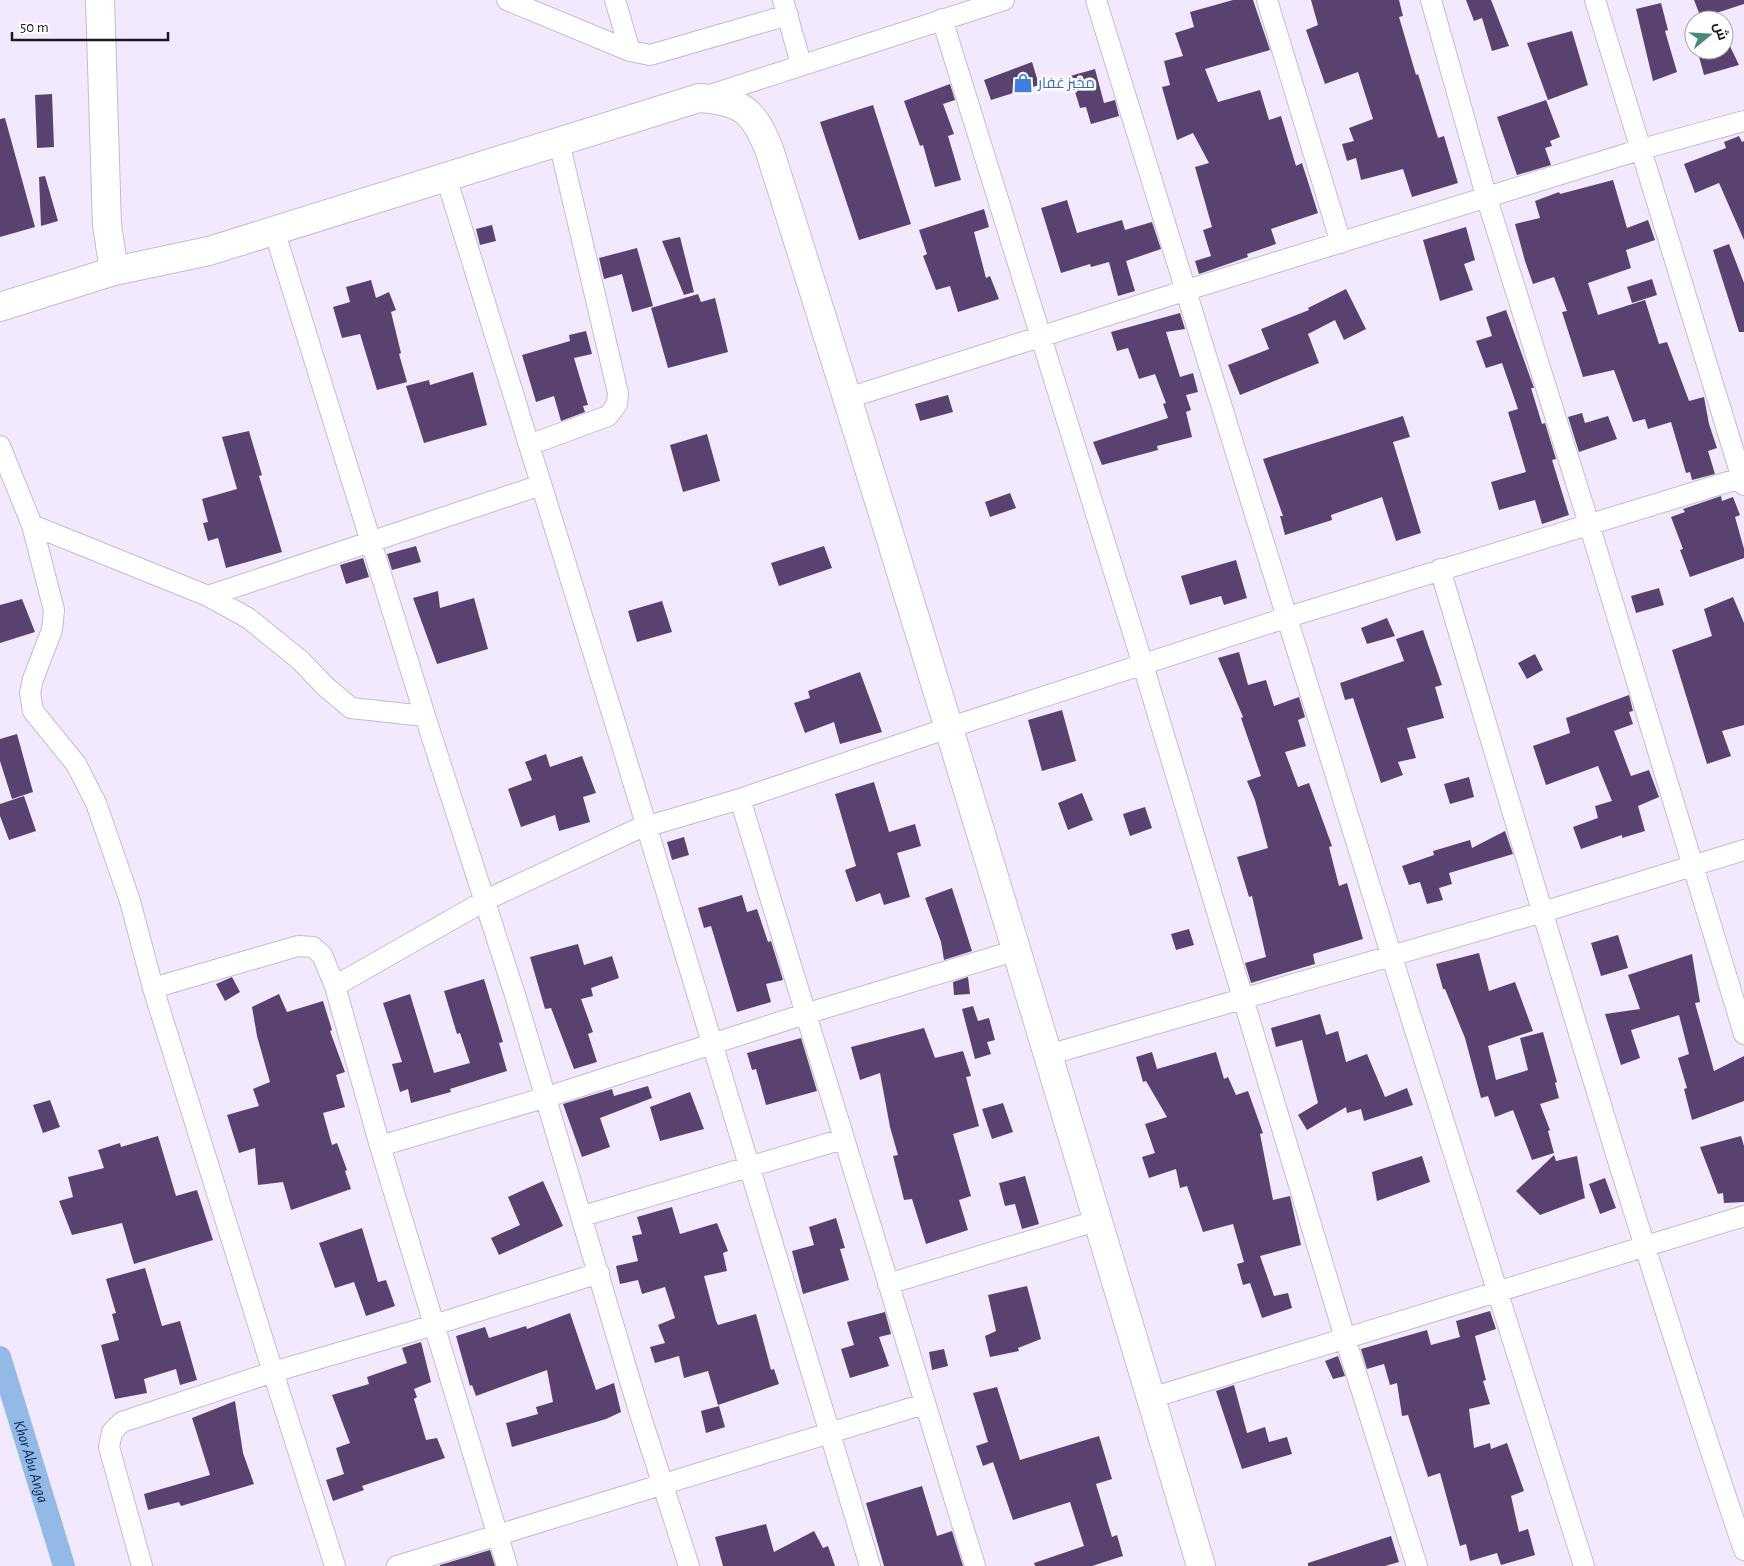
<svg xmlns="http://www.w3.org/2000/svg" width="1744" height="1566" viewBox="0 0 1744 1566" font-family="'Alegreya Sans',Cairo,sans-serif">
<style>
.lines{fill:none;stroke-linecap:round;stroke-linejoin:round}
.canal{stroke:#93bae7;stroke-width:22}
.building{fill:#594270}
.street-casing{stroke:#c5bbd0;stroke-width:22}
.secondary-casing{stroke:#c5bbd0;stroke-width:30}
.highway-casing{stroke:#c5bbd0;stroke-width:30}
.street{stroke:#fff;stroke-width:20}
.secondary{stroke:#fff;stroke-width:28}
.highway{stroke:#fff;stroke-width:28}
.labels{text-anchor:middle;stroke-width:5;stroke-linejoin:round;paint-order:stroke}
.shop-label{font-size:15px;fill:#366cbe;stroke:#fff;text-anchor:start}
.water-label{font-size:16px;font-style:italic;fill:#002952;stroke:#fff}
</style>
<rect width="100%" height="100%" fill="#f3e9fe"/>
<g class="lines">
<path class="canal" id="s1" d="M0 1357 64 1566"/>
</g>
<path class="building" d="M1233 0H1253L1270 50 1205 69 1218 102 1260 90 1269 120 1281 116 1296 166 1302 163 1318 213 1271 229 1276 244 1247 254 1248 257 1199 274 1195 261 1211 256 1203 230 1212 227 1195 167 1209 163 1193 133 1177 140 1162 87 1170 85 1164 61 1183 56 1175 33 1194 27 1190 12Z
M1311 0H1399L1403 16 1399 17 1416 75 1418 74 1438 138 1444 136 1458 183 1412 197 1403 169 1361 180 1356 158 1347 161 1342 144 1354 141 1349 128 1373 119 1358 72 1325 84 1306 30 1318 25Z
M1466 0H1491L1509 46 1492 51 1482 18 1474 21Z
M1694 0H1744V4L1701 18Z
M1661 3 1668 30 1665 31 1677 72 1653 81 1636 9Z
M1572 31 1588 85 1548 100 1527 43Z
M1728 42 1739 65 1704 75 1698 53 1705 50H1724V43Z
M1032 62 1039 85 991 100 984 80Z
M1095 69 1104 103 1115 100 1119 116 1091 124 1086 107 1080 108 1070 76Z
M950 84 955 100 943 104 954 134 948 136 961 180 935 187 923 145 920 146 904 101Z
M52 94 54 147 37 148 35 95Z
M1546 100 1560 137 1550 141 1552 146 1545 148 1551 165 1517 175 1497 117Z
M873 105 911 224 859 240 820 122Z
M5 118 35 227 0 237V119Z
M1739 136 1742 142 1744 141V240L1719 183 1695 193 1684 164 1726 148 1724 142Z
M45 176 58 221 41 226 39 177Z
M1613 180 1627 228 1648 220 1655 240 1626 250 1631 268 1588 283 1598 315 1645 300 1659 344 1667 342 1689 401 1704 397 1709 424 1717 448 1708 451 1715 474 1692 480 1690 472 1686 473 1671 422 1648 429 1645 419 1633 422 1614 370 1583 377 1562 312 1567 311 1554 277 1533 284 1525 261 1515 224 1540 218 1535 201 1559 192 1560 194Z
M1067 200 1077 233 1122 220 1125 230 1152 222 1161 249 1126 261 1135 291 1118 296 1109 262 1091 267 1090 264 1061 273 1041 208Z
M984 209 989 227 974 232 986 278 990 276 999 299 958 312 950 286 936 290 923 256 927 254 919 230Z
M492 225 496 241 480 245 476 229Z
M1466 227 1475 260 1464 264 1473 290 1440 301 1423 240Z
M680 237 694 292 684 295 662 241Z
M1729 244 1744 283V332H1739L1713 250Z
M637 248 653 306 632 312 622 274 604 279 599 258Z
M1652 279 1657 295 1632 303 1627 287Z
M371 280 376 298 389 292 396 310 391 312 401 353 399 354 407 382 377 390 360 334 342 338 333 307 350 302 346 287Z
M1346 289 1366 329 1344 340 1335 320 1308 334 1319 363 1240 395 1228 365 1269 349 1261 329 1309 310 1308 308Z
M698 294 701 302 715 298 728 352 668 368 651 308Z
M1506 310 1534 388H1531L1542 424 1545 423 1556 459 1552 460 1569 515 1542 524 1535 500 1499 510 1491 482 1526 472 1508 412 1518 409 1502 363 1486 368 1476 341 1492 336 1486 317Z
M1180 313 1185 329 1166 332 1180 377 1193 373 1198 392 1186 395 1191 410 1186 412 1192 437 1157 446 1158 450 1102 465 1093 442 1168 418 1163 404 1166 403 1155 374 1139 379 1128 348 1117 351 1111 332Z
M586 331 592 354 574 358 588 405 583 406 585 412 561 421 554 396 536 402 522 355 570 341 569 335Z
M473 372 487 425 424 443 406 386 429 380 430 385Z
M948 395 953 412 920 421 915 404Z
M1582 413 1585 423 1608 416 1617 439 1579 452 1568 417Z
M1403 416 1410 437 1393 442 1421 533 1396 541 1382 497 1331 515 1332 520 1285 535 1280 516H1283L1263 459Z
M249 431 262 475 259 476 282 552 226 568 218 538 208 541 203 523 208 522 202 499 237 489 222 437Z
M707 434 720 481 683 492 670 445Z
M1010 493 1016 508 990 517 985 502Z
M1721 496 1722 501 1733 497 1740 515 1735 517 1744 549V558L1690 577 1680 550 1683 549 1671 517 1685 512 1683 509Z
M416 546 421 562 392 570 387 554Z
M824 546 832 568 779 586 771 563Z
M363 558 369 577 346 584 340 565Z
M1236 560 1247 598 1224 605 1221 596 1190 605 1181 576Z
M1659 588 1664 605 1636 613 1631 596Z
M438 591 440 608 474 598 488 649 437 664 413 598Z
M1733 597 1744 623V725L1722 731 1731 756 1707 764 1672 650 1712 636 1704 609Z
M22 599 35 632 0 643V605Z
M662 601 672 632 637 642 628 611Z
M1387 618 1395 636 1367 644 1361 628Z
M1423 630 1442 685 1435 687 1444 718 1407 728 1416 758 1398 762 1403 775 1381 783 1353 698 1345 700 1340 683 1404 661 1396 639Z
M1239 652 1248 685 1266 680 1274 706 1299 697 1305 717 1298 720 1306 746 1285 752 1298 787 1309 783 1332 846 1329 847 1339 886 1347 883 1363 939 1313 954 1315 964 1251 983 1245 963 1266 957 1252 896 1249 897 1237 857 1268 848 1255 800 1247 781 1261 776 1241 718 1243 717 1218 658Z
M1535 654 1543 670 1527 679 1518 663Z
M860 672 882 732 840 744 834 722 805 733 794 703 810 698 808 691Z
M1629 695 1633 711 1629 712 1633 724 1614 731 1631 776 1649 770 1659 797 1638 806 1645 831 1622 838V835L1581 849 1573 827 1598 818 1595 806 1612 801 1598 766 1546 785 1533 746 1570 733 1566 718Z
M1062 710 1076 761 1042 771 1028 720Z
M17 734 33 792 12 799 0 761V739Z
M546 754 550 767 582 756 596 793 583 797 590 822 559 831 555 815 521 827 508 789 532 780 525 762Z
M1469 777 1474 797 1450 804 1444 784Z
M874 782 889 832 915 824 921 846 897 853 910 897 884 905 880 893 856 902 845 870 856 866 835 794Z
M1082 793 1093 820 1068 830 1058 803Z
M24 796 36 831 9 840 0 816V804Z
M1145 807 1152 828 1130 836 1123 814Z
M1505 831 1513 854 1449 873 1452 884 1439 888 1443 900 1427 904 1420 882 1409 885 1402 866 1434 855 1433 851 1470 840 1472 848Z
M684 837 689 855 672 860 667 842Z
M952 888 972 951 944 960 941 942 925 898Z
M742 895 747 912 757 909 768 942 771 941 783 980 766 984 771 1002 737 1012 711 926 704 928 698 908Z
M1189 929 1194 945 1176 950 1171 934Z
M1618 935 1628 968 1601 976 1591 943Z
M578 944 584 965 612 956 619 978 591 988 593 996 581 999 593 1032 588 1034 597 1062 574 1069 551 1008 545 1009 530 957Z
M1479 953 1489 991 1515 982 1533 1031 1488 1046 1496 1080 1528 1070 1520 1038 1543 1032 1557 1082 1555 1083 1559 1098 1540 1104 1550 1130 1548 1131 1554 1153 1532 1160 1513 1110 1495 1117 1488 1096 1481 1098 1465 1038 1445 989H1443L1436 964Z
M1692 954 1700 1002 1695 1003 1714 1071 1744 1056V1101L1692 1120 1684 1089 1687 1088 1678 1058 1689 1054 1679 1015 1631 1030 1640 1058 1621 1065 1605 1014 1640 1009 1628 975Z
M232 977 240 992 225 1001 216 984Z
M968 977 970 994 954 995 953 982Z
M484 979 503 1042 499 1043 507 1071 450 1089 451 1092 411 1103 408 1089 400 1092 392 1064 402 1062 383 1003 410 994 434 1073 470 1063 460 1033 457 1034 444 991Z
M279 994 287 1012 323 1001 332 1030 330 1031 345 1072 336 1075 345 1107 323 1113 332 1145 337 1143 347 1170 345 1171 351 1189 291 1210 283 1182 258 1185 255 1148 239 1153 227 1115 259 1106 253 1089 270 1082 257 1036 252 1007Z
M973 1006 978 1021 989 1018 995 1040 987 1042 991 1054 975 1059 962 1009Z
M1320 1014 1326 1035 1338 1031 1346 1062 1367 1054 1385 1097 1407 1088 1413 1105 1364 1121 1361 1109 1347 1113 1346 1107 1307 1130 1298 1115 1318 1103 1302 1040 1276 1047 1271 1028Z
M924 1028 935 1058 963 1051 971 1076 966 1077 979 1126 953 1134 971 1196 959 1200 968 1230 926 1244 912 1199 904 1200 893 1156 898 1155 890 1127 880 1073 860 1080 851 1047Z
M801 1038 817 1091 766 1105 756 1069 752 1070 747 1053Z
M1152 1052 1157 1069 1216 1052 1224 1079 1228 1077 1236 1095 1248 1091 1263 1133 1260 1134 1273 1200 1290 1196 1301 1245 1260 1256 1274 1296 1288 1293 1292 1308 1262 1318 1250 1283 1243 1285 1237 1264 1244 1262 1233 1224 1203 1232 1187 1186 1180 1188 1176 1169 1149 1178 1142 1157 1155 1153 1145 1124 1167 1117 1146 1081 1143 1082 1136 1057Z
M648 1086 652 1098 600 1118 610 1147 582 1157 563 1104 612 1089 614 1096Z
M690 1092 704 1129 660 1141 650 1107Z
M50 1100 60 1127 43 1133 33 1105Z
M1003 1103 1013 1132 992 1139 982 1109Z
M158 1136 176 1196 197 1190 213 1240 134 1264 122 1223 72 1235 59 1201 73 1197 68 1177 104 1168 98 1150 120 1143 121 1147Z
M1741 1136 1744 1146V1202L1724 1203 1723 1193 1718 1194 1700 1147Z
M1554 1155 1556 1161 1577 1156 1585 1198 1540 1215 1516 1191Z
M1422 1156 1430 1182 1377 1201 1372 1172Z
M1025 1176 1039 1224 1022 1229 1015 1204 1005 1206 999 1183Z
M1605 1178 1616 1208 1600 1214 1589 1184Z
M543 1181 563 1226 499 1255 491 1238 520 1225 508 1197Z
M672 1207 680 1234 717 1223 728 1251 723 1253 727 1271 704 1276 716 1321 718 1325 756 1314 771 1370 774 1369 779 1384 718 1405 708 1371 684 1378 679 1356 655 1363 650 1347 665 1343 658 1325 675 1318 665 1287 642 1294 638 1280 620 1284 616 1266 638 1261 632 1236 642 1234 637 1217Z
M836 1218 845 1248 840 1249 849 1280 803 1294 792 1251 814 1245 809 1227Z
M362 1228 378 1282 386 1280 395 1306 366 1316 354 1282 335 1288 319 1243Z
M145 1268 162 1326 180 1321 197 1380 180 1385 176 1369 144 1379 147 1393 115 1399 101 1345 119 1340 112 1314 116 1313 106 1279Z
M1027 1286 1041 1339 1018 1348 1019 1351 990 1357 985 1336 996 1331 988 1295Z
M1490 1311 1496 1329 1475 1336 1486 1380 1483 1381 1490 1404 1469 1409 1474 1448 1490 1443 1491 1449 1507 1443 1524 1491 1511 1496 1519 1532 1528 1529 1535 1555 1501 1565 1497 1553 1470 1561 1466 1544 1460 1546 1440 1473 1428 1477 1408 1415 1402 1416 1397 1383 1390 1385 1384 1364 1367 1369 1361 1349 1427 1330 1431 1345 1460 1337 1456 1321Z
M885 1312 891 1334 879 1337 889 1366 850 1378 841 1349 854 1345 847 1322Z
M570 1313 596 1390 614 1383 621 1412 606 1419 512 1447 506 1423 538 1414 536 1407 553 1402 547 1370 476 1396 472 1385 470 1386 456 1336 485 1327 489 1338 526 1326 527 1329Z
M421 1342 431 1382 414 1389 417 1397 414 1399 426 1440 437 1438 445 1458 362 1486 364 1490 333 1501 326 1480 344 1474 336 1448 350 1443 332 1395 369 1384 367 1377 407 1363 402 1348Z
M944 1349 948 1366 932 1370 929 1352Z
M1338 1356 1345 1376 1333 1379 1325 1361Z
M1234 1385 1247 1433 1265 1427 1269 1442 1287 1437 1292 1454 1242 1469 1216 1391Z
M997 1387 1020 1460 1099 1436 1112 1479 1096 1484 1112 1537 1117 1535 1123 1556 1092 1566H1035L1034 1563 1084 1546 1070 1502 1013 1520 993 1462 983 1466 976 1446 988 1442 973 1393Z
M235 1401 243 1453 254 1484 181 1506 179 1502 148 1510 144 1494 210 1475 192 1418Z
M719 1406 725 1427 706 1433 701 1411Z
M922 1486 937 1536 952 1531 963 1566H884L866 1503Z
M766 1524 774 1552 814 1531 823 1548 828 1546 835 1566H723L715 1537Z
M1391 1536 1399 1562 1385 1566H1308V1563Z
M490 1550 495 1566H440V1565Z"/>
<g class="lines">
<defs>
<path id="street" d="M507 0 630 51 650 55 788 15
M615 0 630 51
M783 0 801 64
M1096 0 1391 954 1584 1566
M1267 0 1341 243
M1431 0 1487 199 1589 524 1744 1034
M1595 0 1744 485
M942 19 1143 665 1345 1338 1417 1566
M704 97 1004 0
M446 177 625 755 870 1566
M274 230 425 716 516 998 639 1411 689 1566
M848 398 1187 290 1642 149 1744 121
M529 445 608 416 617 404 618 393 559 142
M0 446 32 525 54 610 52 630 33 679 30 693 33 711 76 764 96 803 130 901 153 988 273 1372 434 1325 599 1273
M32 525 208 596 248 618 300 660 326 687 351 708 425 716
M1440 569C1538 897 1634 1226 1744 1550
M208 596 541 485
M740 799 975 1566
M335 986 486 900 635 830 740 799 948 728 1288 617 1744 477
M153 988 298 946 313 947 322 955 335 986 380 1146 507 1566
M1048 1055 1543 912 1744 850
M380 1146 547 1097 805 1014 1017 950
M583 1216 843 1139
M888 1284 1099 1220
M1151 1398 1744 1216
M142 1566 109 1447 112 1432 122 1422 273 1372 335 1566
M397 1566 924 1404"/>
<path id="secondary" d="M114 271 209 251 699 98C742 101 753 110 769 149 918 620 1060 1093 1201 1566"/>
<path id="highway" d="M0 307 114 271 107 225 100 0"/>
</defs>
<use href="#street" class="street-casing"/>
<use href="#secondary" class="secondary-casing"/>
<use href="#highway" class="highway-casing"/>
<use href="#street" class="street"/>
<use href="#secondary" class="secondary"/>
<use href="#highway" class="highway"/>
</g>
<defs>
<symbol id="shop-bare" viewBox="-9 -9 18 18"><path d="M-5-2.5h2.3a2.7 3.5 0 0 1 5.4 0H5L5.5 6h-11ZM-1.5-2.5h3a1.5 2.3 0 0 0-3 0Z" fill="#3f7fe0" stroke="#fff" stroke-width="2.5" paint-order="stroke"/></symbol>
</defs>
<g fill-rule="evenodd">
<use href="#shop-bare" x="1009" y="69" width="28" height="28"/>
</g>
<g class="labels">
<g class="shop-label">
<text x="1038" y="88">مخبز غفار</text>
</g>
<g class="water-label">
<text dy="6" stroke="none"><textPath href="#s1" startOffset="109">Khor Abu Anga</textPath></text>
</g>
</g>
<g transform="translate(1709 35) rotate(72)"><circle r="24" fill="#ffffff" stroke="#a4a3a6"/>
<path d="M0-4L9 19L0 12L-9 19Z" fill="#478a7d"/>
<text y="-8" font-size="14" font-weight="bold" text-anchor="middle" fill="#1c1820">ش</text>
</g>
<path d="M12 32v8h156v-8" fill="none" stroke="#1c1820" stroke-width="2.5"/>
<text x="20" y="32" font-size="15" fill="#1c1820" stroke="#ffffff" stroke-width="4" paint-order="stroke">50 m</text>
</svg>
